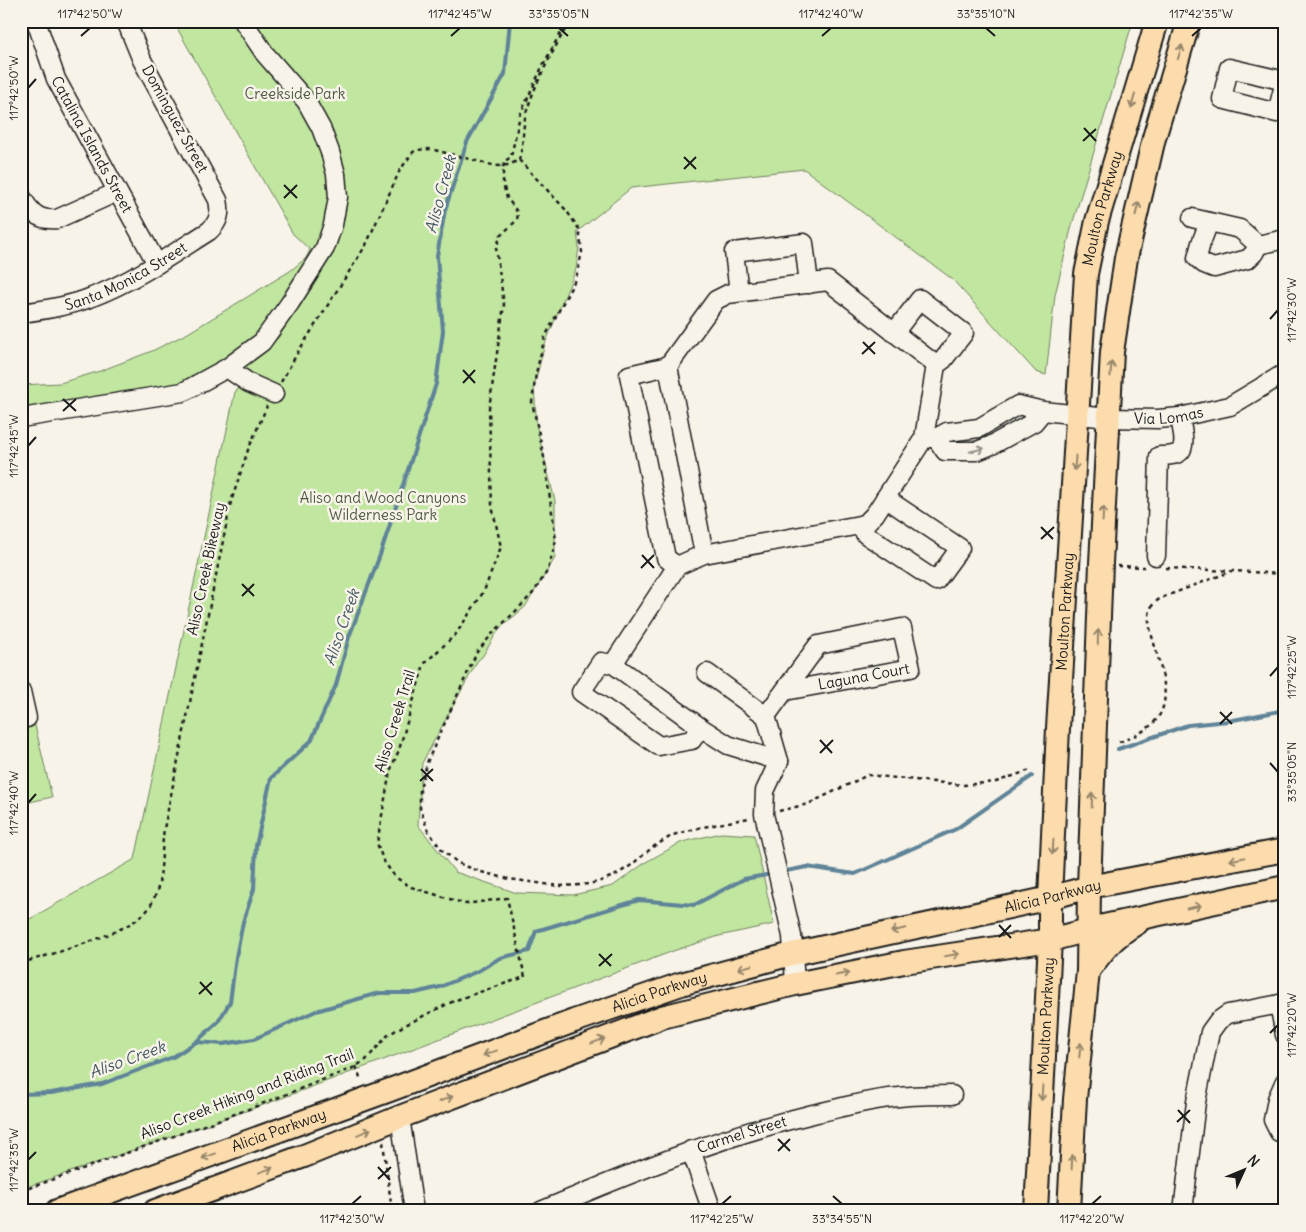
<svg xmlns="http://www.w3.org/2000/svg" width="1306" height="1232" viewBox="0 0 1306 1232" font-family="Delius,sans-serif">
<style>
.green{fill:#c1e6a0;stroke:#6e815e}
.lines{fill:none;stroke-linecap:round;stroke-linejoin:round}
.stream{stroke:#5f8398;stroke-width:4}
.minor-casing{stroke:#1c1c1c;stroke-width:21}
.major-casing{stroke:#1c1c1c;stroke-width:26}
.path{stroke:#1c1c1c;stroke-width:2.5;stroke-dasharray:4 4;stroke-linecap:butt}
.minor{stroke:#f7f3e8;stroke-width:18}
.major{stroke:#fcdcac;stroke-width:22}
.oneway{stroke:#97866b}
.oneway2{stroke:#94928c}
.ticks{fill:none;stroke:#1c1c1c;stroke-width:2}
.labels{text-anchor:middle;stroke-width:5;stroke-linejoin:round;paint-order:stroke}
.park-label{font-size:15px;fill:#4e5944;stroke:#f7f3e8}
.street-label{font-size:15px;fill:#1c1c1c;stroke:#f7f3e8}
.water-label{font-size:16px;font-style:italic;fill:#435864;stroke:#f7f3e8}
.neatline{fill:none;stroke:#1c1c1c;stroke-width:2}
.ticks-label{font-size:12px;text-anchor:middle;fill:#1c1c1c}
</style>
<rect width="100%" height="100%" fill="#f7f3e8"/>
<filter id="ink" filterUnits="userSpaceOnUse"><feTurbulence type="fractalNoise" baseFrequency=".02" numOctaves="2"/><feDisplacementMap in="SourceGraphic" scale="10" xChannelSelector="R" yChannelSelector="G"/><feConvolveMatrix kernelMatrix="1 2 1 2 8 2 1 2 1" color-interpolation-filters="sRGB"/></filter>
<g filter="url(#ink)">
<path class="green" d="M175 21H1133L1072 225 1055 295 1046 375 1036 372 952 279 804 169 631 188 577 232 579 247 576 269 545 344 534 386 537 428 555 501V558L525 607 499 629 482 657 478 660 422 763 418 825 455 872 517 893 573 895 613 886 646 862 682 842 721 833 754 835 774 924 719 936 676 950 266 1104 21 1189V924L135 859 235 392 240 387 243 368 278 338 316 281 324 263 270 326 233 356 178 386 21 411V385L60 383 100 371 152 351 188 333 290 271 306 258 310 250 293 234 177 28Z
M33 717 52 797 21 804V720Z"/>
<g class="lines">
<path class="stream" d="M1118 749 1188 725 1228 721 1285 710
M781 872 807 867 855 874 956 829 1032 776
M197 1042 223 1044 254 1039 316 1011 379 993H415L440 987 478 971 500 958 529 951 536 931 639 900 694 905 744 879 772 874
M21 1094 51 1093 102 1084 173 1057 196 1042 218 1022 230 1002 236 957 243 922 254 889 256 846 271 778 311 741 336 685 349 637 380 555 436 384 443 331 437 256 445 210 467 142 505 74 510 21"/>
<defs>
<g id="minor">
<path id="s1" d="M36 21 56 79 157 264"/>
<path d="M1229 68 1285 81 1277 113 1222 99Z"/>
<path d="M21 196C30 212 38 221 57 219L117 192"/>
<path d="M1192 218 1240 229 1258 245"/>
<path d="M1209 222 1201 243 1197 258 1204 264 1214 268 1248 259 1254 253 1258 245"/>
<path d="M1258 245 1285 239"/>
<path d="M828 281 936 365 924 438 875 514 865 524 704 554 677 566 666 558 629 375 668 366 716 300 728 294Z"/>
<path d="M739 292 734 252 804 243 809 284"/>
<path id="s2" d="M21 313C45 310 70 306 92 297 134 281 171 255 209 231 219 222 221 213 218 200L142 60 126 21"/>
<path d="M894 333 920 299 964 333 943 360 936 365"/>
<path d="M668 366 704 554"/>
<path d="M227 368 249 383 274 394"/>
<path d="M21 418 183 392 227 368 262 342 290 303 325 248 333 225 338 197 336 174 330 152 321 128 306 101 265 54 243 21"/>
<path id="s3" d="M924 438H936L947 432 979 428 1018 405 1043 411 1108 418 1158 419 1180 417 1230 406 1285 373"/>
<path d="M936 438 945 451H977L992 445 1034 422 1043 411"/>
<path d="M862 524 865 534 936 581 960 548 885 498"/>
<path d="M1156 556 1159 456C1164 456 1171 456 1176 454 1189 450 1181 427 1180 417"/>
<path d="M677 566 613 664 601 662 581 692 659 746 692 740 700 727"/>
<path d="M613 664 700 727 728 745 779 761"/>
<path d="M707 673 766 716"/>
<path d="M21 691 27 718"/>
<path id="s4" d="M785 691 911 668 902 628 818 645 766 716 779 761 765 791 764 814 792 936 795 984"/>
<path d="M1279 1004 1285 1035"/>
<path d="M1285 1081 1277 1099 1273 1120 1279 1132 1285 1130"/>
<path d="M400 1117 414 1211"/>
<path d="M691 1150 712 1211"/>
<path id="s5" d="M541 1211C631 1173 721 1136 817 1113 844 1107 871 1099 899 1097 917 1095 935 1095 952 1095"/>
<path d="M1183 1211 1196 1102 1210 1032 1218 1021 1228 1014 1285 1003"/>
</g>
<g id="major">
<path d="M1088 971C1104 949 1113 937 1137 923"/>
<path id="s6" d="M57 1211 390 1090 574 1021 681 984 792 954 1050 898 1089 887 1285 850"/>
<path d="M155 1211 304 1156 400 1117 662 1017 795 984 904 962 1050 940 1104 926 1285 887"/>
<path id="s7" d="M1036 1211 1050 940V898L1058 728 1086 274 1097 221 1157 21"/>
<path d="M1069 1211 1075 1099 1088 971 1089 887 1101 563 1112 352 1126 258 1154 138 1189 21"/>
</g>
</defs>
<use href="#minor" class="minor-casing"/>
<use href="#major" class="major-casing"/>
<path class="path" d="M519 160 566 210 579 229 582 252 576 278 545 337 536 373 532 402 544 457 556 540 548 570 534 592 513 614 493 633 477 652 428 760 420 788V808L428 831 442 850 458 863 481 872 509 879 559 886 582 885 598 882 616 875 630 866 653 847 673 835 698 828 749 818
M519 160C524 144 522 126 527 110 537 79 554 49 570 21
M281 382 298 352 366 245 400 170 413 152 417 150 431 149 496 166 509 165 519 160
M1118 566 1145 567
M1166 568 1230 571
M1119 742C1180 721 1167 690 1153 640 1150 629 1146 616 1152 606 1154 603 1158 600 1161 598L1232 571 1285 574
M779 811 808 804 868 775 963 785 996 782 1030 770
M21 963C52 954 132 933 149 908 152 904 154 898 156 894 163 874 161 850 164 829L231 502 248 450 267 406
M356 1066 361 1080
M383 1142 392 1211
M21 1191 246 1110 353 1068 366 1060 388 1035 403 1026 456 1000 525 977 507 898 466 904 411 887 395 877 383 860 377 843 390 771 399 750 424 664 456 634 484 591 501 547 492 506 489 408 504 305 496 248 501 235 517 220 518 213 507 198 503 184V167L505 161 511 157 520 115 542 67 567 21"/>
<use href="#minor" class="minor"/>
<use href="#major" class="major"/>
</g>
<defs><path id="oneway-shaft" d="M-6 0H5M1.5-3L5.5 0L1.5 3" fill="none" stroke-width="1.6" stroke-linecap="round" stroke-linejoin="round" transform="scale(1.25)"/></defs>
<g class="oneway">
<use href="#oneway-shaft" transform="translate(1180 52) rotate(-73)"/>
<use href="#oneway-shaft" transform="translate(1133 101) rotate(107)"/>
<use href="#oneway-shaft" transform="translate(1137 209) rotate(-77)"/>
<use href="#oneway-shaft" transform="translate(1111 369) rotate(-86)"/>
<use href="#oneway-shaft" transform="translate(1075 463) rotate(94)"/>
<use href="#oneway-shaft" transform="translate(1103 514) rotate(-87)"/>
<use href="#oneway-shaft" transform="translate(1098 637) rotate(-88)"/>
<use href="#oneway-shaft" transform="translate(1092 800) rotate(-88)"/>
<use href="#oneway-shaft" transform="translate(1053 847) rotate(93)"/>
<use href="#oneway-shaft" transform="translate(1237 859) rotate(169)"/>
<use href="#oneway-shaft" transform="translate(1194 907) rotate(-12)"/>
<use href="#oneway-shaft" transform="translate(898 930) rotate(167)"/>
<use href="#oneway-shaft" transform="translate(952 955) rotate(-9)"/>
<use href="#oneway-shaft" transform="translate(745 967) rotate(165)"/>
<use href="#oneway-shaft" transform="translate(843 974) rotate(-12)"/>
<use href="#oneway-shaft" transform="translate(598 1041) rotate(-21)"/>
<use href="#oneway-shaft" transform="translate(1080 1050) rotate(-84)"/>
<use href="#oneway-shaft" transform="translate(490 1053) rotate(160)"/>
<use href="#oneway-shaft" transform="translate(1042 1093) rotate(93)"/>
<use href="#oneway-shaft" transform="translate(446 1099) rotate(-21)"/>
<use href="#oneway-shaft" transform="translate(364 1132) rotate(-23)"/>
<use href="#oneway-shaft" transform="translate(209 1156) rotate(160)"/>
<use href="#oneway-shaft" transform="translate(1072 1162) rotate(-87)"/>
<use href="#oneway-shaft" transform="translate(266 1170) rotate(-20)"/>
</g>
<use class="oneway2" href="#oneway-shaft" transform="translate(977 450) rotate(-13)"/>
</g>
<path class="ticks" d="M559 28 568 36M986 28 995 36M81 36 90 28M451 36 460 28M822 36 831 28M1192 36 1201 28M28 88 36 79M1084 128 1096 141M1083 141 1096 129M684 157 696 169M684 169 696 157M284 185 297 198M284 198 297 185M1270 319 1278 310M863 342 875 354M862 354 875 342M463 370 475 383M463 383 475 370M63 399 76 411M63 411 76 399M28 446 36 437M1041 527 1053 539M1041 539 1054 527M642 555 654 568M641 568 654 555M242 584 254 596M242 596 254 584M1270 676 1278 667M1220 712 1232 724M1220 724 1232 712M820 740 832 753M820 753 833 740M1270 763 1278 772M421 769 433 781M420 781 433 769M28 803 36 794M999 925 1011 938M999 937 1011 925M599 954 611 966M599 966 612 954M200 982 212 995M199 994 212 982M1270 1033 1278 1025M1178 1110 1190 1123M1177 1122 1190 1110M778 1139 790 1151M778 1151 790 1139M28 1160 36 1152M378 1167 390 1180M378 1179 391 1167M833 1196 842 1204M352 1204 361 1196M722 1204 731 1196M1092 1204 1101 1196"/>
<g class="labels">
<g class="park-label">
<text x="295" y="99">Creekside Park</text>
<text x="383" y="503">Aliso and Wood Canyons<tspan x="383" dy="17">Wilderness Park</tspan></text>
</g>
<g class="street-label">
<text transform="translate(175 119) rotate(61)" y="5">Dominguez Street</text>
<text dy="5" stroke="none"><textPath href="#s1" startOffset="136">Catalina Islands Street</textPath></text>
<text dy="5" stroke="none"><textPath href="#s7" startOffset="1006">Moulton Parkway</textPath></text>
<text dy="5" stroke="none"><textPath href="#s2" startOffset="112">Santa Monica Street</textPath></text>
<text dy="5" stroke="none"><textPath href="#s3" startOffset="254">Via Lomas</textPath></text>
<text transform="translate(206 569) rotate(-78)" y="5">Aliso Creek Bikeway</text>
<text dy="5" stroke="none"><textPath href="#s7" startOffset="600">Moulton Parkway</textPath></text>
<text dy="5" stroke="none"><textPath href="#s4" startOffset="80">Laguna Court</textPath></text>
<text transform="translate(395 721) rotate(-73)" y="5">Aliso Creek Trail</text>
<text dy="5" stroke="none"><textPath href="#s6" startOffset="1046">Alicia Parkway</textPath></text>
<text dy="5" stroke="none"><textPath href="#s6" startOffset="641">Alicia Parkway</textPath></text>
<text dy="5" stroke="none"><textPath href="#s7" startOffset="195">Moulton Parkway</textPath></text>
<text transform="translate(247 1094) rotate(-21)" y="5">Aliso Creek Hiking and Riding Trail</text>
<text dy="5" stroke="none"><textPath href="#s6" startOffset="236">Alicia Parkway</textPath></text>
<text dy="5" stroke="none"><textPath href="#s5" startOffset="215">Carmel Street</textPath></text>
</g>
<g class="water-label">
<text transform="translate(440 194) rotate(-75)" y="6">Aliso Creek</text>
<text transform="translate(341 627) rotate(-71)" y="6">Aliso Creek</text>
<text transform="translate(127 1059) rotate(-20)" y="6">Aliso Creek</text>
</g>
</g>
<rect width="1306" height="1232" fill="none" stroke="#f7f3e8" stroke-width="55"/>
<g transform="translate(1244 1170) rotate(46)" stroke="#f7f3e8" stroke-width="4" paint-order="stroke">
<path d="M0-4L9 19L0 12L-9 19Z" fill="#1c1c1c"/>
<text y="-8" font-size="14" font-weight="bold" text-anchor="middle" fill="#1c1c1c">N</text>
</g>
<rect x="28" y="28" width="1250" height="1176" class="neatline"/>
<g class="ticks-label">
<text x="90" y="18">117°42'50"W</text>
<text x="460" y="18">117°42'45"W</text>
<text x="559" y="18">33°35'05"N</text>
<text x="831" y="18">117°42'40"W</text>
<text x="986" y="18">33°35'10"N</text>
<text x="1201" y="18">117°42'35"W</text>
<text transform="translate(14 88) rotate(-90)" y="4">117°42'50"W</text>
<text transform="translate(1292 310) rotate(-90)" y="4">117°42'30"W</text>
<text transform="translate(14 446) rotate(-90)" y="4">117°42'45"W</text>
<text transform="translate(1292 667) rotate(-90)" y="4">117°42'25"W</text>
<text transform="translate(1292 772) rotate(-90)" y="4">33°35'05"N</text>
<text transform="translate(14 803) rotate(-90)" y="4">117°42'40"W</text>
<text transform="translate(1292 1025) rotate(-90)" y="4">117°42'20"W</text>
<text transform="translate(14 1160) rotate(-90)" y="4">117°42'35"W</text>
<text x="352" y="1223">117°42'30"W</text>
<text x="722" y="1223">117°42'25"W</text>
<text x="842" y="1223">33°34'55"N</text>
<text x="1092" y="1223">117°42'20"W</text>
</g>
</svg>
